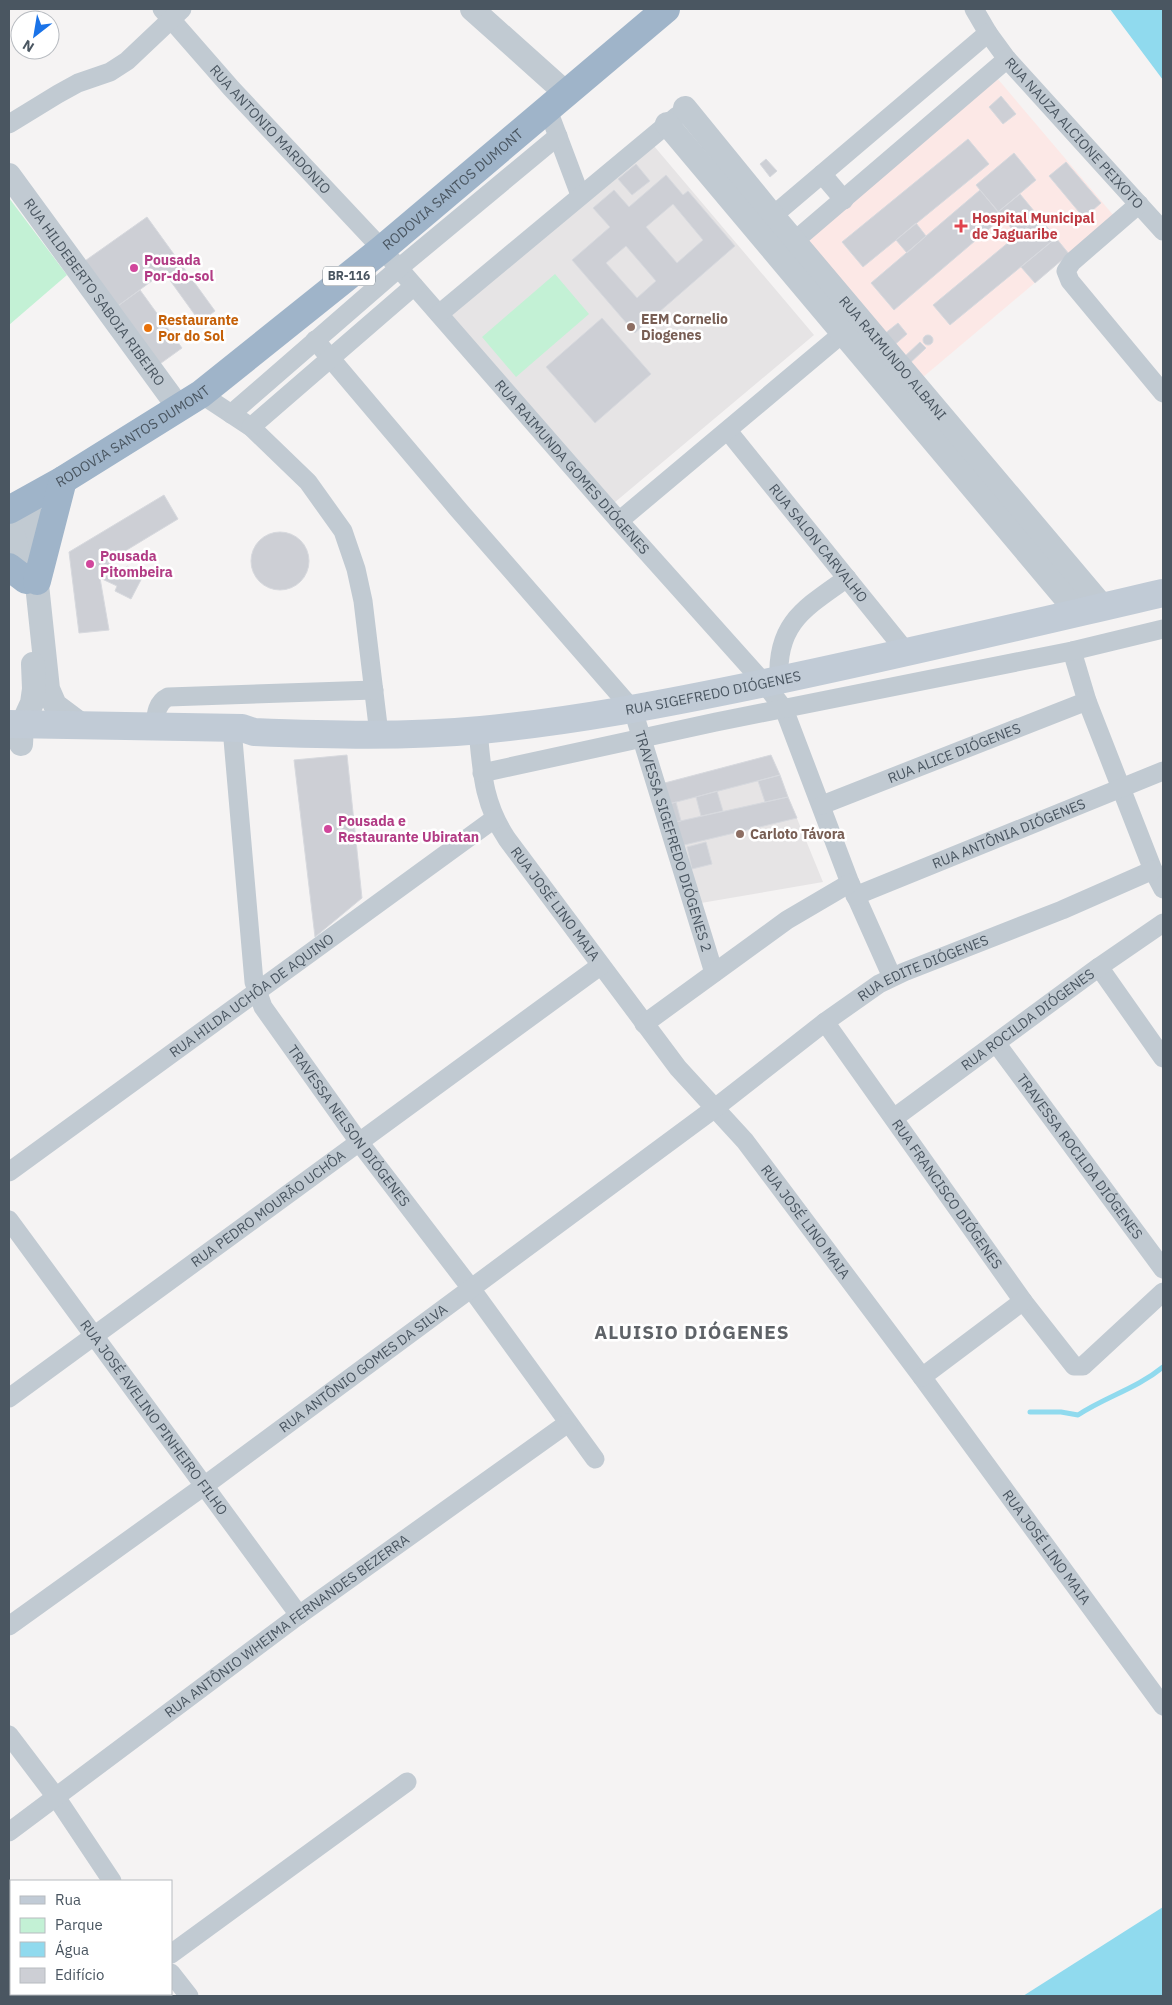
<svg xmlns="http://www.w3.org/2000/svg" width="1172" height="2005" viewBox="0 0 1172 2005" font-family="'IBM Plex Sans',sans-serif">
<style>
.education{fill:#e6e4e5}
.medical{fill:#fce8e6}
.green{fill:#c3f1d5}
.water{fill:#90daee}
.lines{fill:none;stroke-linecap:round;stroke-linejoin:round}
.stream{stroke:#90daee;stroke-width:5}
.building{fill:#cdcfd5;stroke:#d7d9de;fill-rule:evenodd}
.minor{stroke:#c1cad2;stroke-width:19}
.tertiary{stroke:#c1cad2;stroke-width:24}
.secondary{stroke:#c1cbd6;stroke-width:28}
.trunk{stroke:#9fb4c9;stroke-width:28}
.health-dot{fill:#e0444e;stroke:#fff;stroke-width:2}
.hotel-dot{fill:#d1479c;stroke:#fff;stroke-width:2}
.education-dot{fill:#8d6e63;stroke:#fff;stroke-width:2}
.food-dot{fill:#e8710a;stroke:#fff;stroke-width:2}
.labels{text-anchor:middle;stroke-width:5;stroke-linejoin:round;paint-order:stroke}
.shield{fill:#fff;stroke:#808990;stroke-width:1}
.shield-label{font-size:12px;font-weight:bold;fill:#4a5661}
.street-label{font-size:14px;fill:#4a5661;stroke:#fff}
.health-label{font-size:14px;font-weight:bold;fill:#be3a42;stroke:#fff;text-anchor:start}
.hotel-label{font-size:14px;font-weight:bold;fill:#b23c85;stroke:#fff;text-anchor:start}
.education-label{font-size:14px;font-weight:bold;fill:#785e54;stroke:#fff;text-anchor:start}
.food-label{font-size:14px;font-weight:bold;fill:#c56008;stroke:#fff;text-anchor:start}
.district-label{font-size:19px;font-weight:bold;letter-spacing:1px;fill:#5f6368;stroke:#fff}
</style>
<rect width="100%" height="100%" fill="#f5f3f3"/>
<path class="education" d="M654 146 814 335 608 508 448 318Z
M771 755 823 882 701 903 657 785Z"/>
<path class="medical" d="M997 78 1114 216 916 383 808 248 809 236Z"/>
<path class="green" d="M9 198 67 275 9 325Z
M555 274 589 314 516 377 482 337Z"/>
<path class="water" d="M1110 9H1163V80Z
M1163 1907V1996H1023Z"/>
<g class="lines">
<path class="stream" d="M1030 1412H1061L1078 1415C1107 1396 1136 1389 1163 1367"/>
</g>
<path class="building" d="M1001 96 1016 114 1003 124 989 107Z
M968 139 989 164 863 267 842 242Z
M1014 153 1036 180 998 212 976 185Z
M766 159 777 171 770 177 760 164Z
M1066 162 1101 203 1084 218 1049 176Z
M636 164 650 181 632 195 618 179Z
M666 175 683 195 688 191 735 246 635 333 572 260 610 227 593 208 614 190 629 207ZM673 204 703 240 677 263 646 227ZM626 246 656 281 637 298 606 263Z
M980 190 1003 217 894 310 871 283Z
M1020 194 1039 217 1017 235 998 212Z
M147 217 215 311 200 322 164 272 115 308 82 263Z
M1039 217 1056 238 950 325 933 305Z
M916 223 926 236 907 253 896 240Z
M1056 238 1069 254 1035 283 1021 267Z
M140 290 182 348 157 366 115 308Z
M602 318 651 374 595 423 546 367Z
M898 323 907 334 892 347 883 335Z
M923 340a5 5 0 1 1 10 0a5 5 0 1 1-10 0Z
M920 342 926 348 909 364 903 358Z
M164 495 178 519 107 562 125 571 127 566 144 574 131 599 115 591 117 586 100 578 109 630 79 633 69 552Z
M251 561a29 29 0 1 1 58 0a29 29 0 1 1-58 0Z
M347 755 362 898 315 937 294 760Z
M771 755 780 775 665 805 657 785Z
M780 775 788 797 765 802 758 781Z
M717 791 723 811 701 816 696 797Z
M788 797 797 818 680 846 671 823Z
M676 802 681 821 671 823 665 805Z
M706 842 712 864 692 869 687 847Z"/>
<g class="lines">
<g class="minor">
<path id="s1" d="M162 9 231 88 382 249 619 521 764 683 784 709 850 883 892 977"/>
<path id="s2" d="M974 9 988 33 1007 59 1163 231"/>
<path d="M548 110 580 195"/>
<path d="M9 124 58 94 78 83 110 72 127 61 182 9"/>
<path d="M822 174 844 200"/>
<path d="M1139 204 1072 262 1066 271 1070 281 1163 393"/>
<path d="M762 225 988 33"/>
<path d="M784 250 1007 59"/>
<path d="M439 314 677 116"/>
<path id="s3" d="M315 340 457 508 633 710 714 973"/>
<path d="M201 394 251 427 308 482 343 531 356 569 363 601 379 734"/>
<path d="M231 414 399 268 558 136"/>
<path d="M251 427 414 286"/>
<path id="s4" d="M728 431 908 654"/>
<path d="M619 521 843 333"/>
<path d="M1072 651 1087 701 1153 870 1163 889"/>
<path d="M779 680C776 623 805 608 847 578"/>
<path d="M155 727C156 715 156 703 168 697L374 690"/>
<path id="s5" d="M232 728 254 982 263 1007 359 1142 470 1287 595 1459"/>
<path id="s6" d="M478 730C482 772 483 803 507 839L678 1068 745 1141 922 1377 1163 1706"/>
<path d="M482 773 716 722 1072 651 1163 629"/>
<path id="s7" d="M822 805 1087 701"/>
<path id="s8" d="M855 896 1163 771"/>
<path d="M1099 967 1163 1058"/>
<path id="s9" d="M825 1022 1023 1301 1074 1366H1083L1163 1292"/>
<path d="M644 1024 787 920 850 883"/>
<path id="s10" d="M996 1043 1163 1269"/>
<path id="s11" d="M894 1118 1099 967 1163 923"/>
<path id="s12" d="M9 1172 494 819"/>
<path id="s13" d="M9 1220 299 1615"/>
<path d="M922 1377 1023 1301"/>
<path id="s14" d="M9 1398 600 966"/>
<path id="s15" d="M9 1626 204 1486 715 1108 825 1022 879 984 904 972 1062 910 1153 870"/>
<path d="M9 1735 56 1797 112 1881"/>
<path id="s16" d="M9 1832 299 1615 568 1423"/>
<path d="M171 1954 407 1782"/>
<path d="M171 1973 189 1996"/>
<path d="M9 1983 11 1986"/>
<path d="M111 1996 114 1994"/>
<path d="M146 1996 147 1994"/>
</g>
<g class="tertiary">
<path d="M472 9 567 94"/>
<path id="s17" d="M685 108 773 216 1103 607"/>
<path d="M667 124 1078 613"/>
<path id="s18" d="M9 175 179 408"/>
<path d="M28 499 48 689 55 705 83 726"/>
<path d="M9 522 25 575"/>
<path d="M21 744 22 725 32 703 34 689 33 664"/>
</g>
<path class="secondary" id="s19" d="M9 724 242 728 254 732C329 735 406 737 481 730 576 721 668 703 760 684 895 656 1029 624 1163 593"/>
<g class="trunk">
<path id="s20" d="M9 510 63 480 201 394 382 249 666 9"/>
<path d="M9 567 26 580"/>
<path d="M37 581 63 480"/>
</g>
</g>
<path class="health-dot" d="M958.5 218.5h5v5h5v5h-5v5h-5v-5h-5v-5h5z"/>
<g class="hotel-dot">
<circle cx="134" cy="268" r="5"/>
<circle cx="90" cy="564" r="5"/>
<circle cx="328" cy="829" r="5"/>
</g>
<g class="education-dot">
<circle cx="631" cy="327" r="5"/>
<circle cx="740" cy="834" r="5"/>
</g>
<circle class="food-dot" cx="148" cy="328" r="5"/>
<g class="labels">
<rect class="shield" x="323" y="266.5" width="52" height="19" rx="4"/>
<g class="shield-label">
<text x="349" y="280">BR-116</text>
</g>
<g class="street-label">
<text dy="5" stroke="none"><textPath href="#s1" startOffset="162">RUA ANTONIO MARDONIO</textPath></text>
<text dy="5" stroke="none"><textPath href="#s2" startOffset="160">RUA NAUZA ALCIONE PEIXOTO</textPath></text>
<text dy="5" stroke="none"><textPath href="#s20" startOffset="549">RODOVIA SANTOS DUMONT</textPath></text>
<text dy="5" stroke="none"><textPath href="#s18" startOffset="145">RUA HILDEBERTO SABOIA RIBEIRO</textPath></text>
<text dy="5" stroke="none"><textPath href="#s17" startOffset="325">RUA RAIMUNDO ALBANI</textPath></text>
<text dy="5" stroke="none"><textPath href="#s20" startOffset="144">RODOVIA SANTOS DUMONT</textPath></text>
<text dy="5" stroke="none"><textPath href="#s1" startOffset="615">RUA RAIMUNDA GOMES DIÓGENES</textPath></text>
<text dy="5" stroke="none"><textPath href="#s4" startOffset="144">RUA SALON CARVALHO</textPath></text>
<text dy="5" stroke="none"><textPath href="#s19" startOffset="708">RUA SIGEFREDO DIÓGENES</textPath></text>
<text dy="5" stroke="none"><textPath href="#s7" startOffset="142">RUA ALICE DIÓGENES</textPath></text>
<text dy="5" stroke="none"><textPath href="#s8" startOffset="166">RUA ANTÔNIA DIÓGENES</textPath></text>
<text dy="5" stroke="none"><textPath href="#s3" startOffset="625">TRAVESSA SIGEFREDO DIÓGENES 2</textPath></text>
<text dy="5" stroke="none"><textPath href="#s6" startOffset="195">RUA JOSÉ LINO MAIA</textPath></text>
<text dy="5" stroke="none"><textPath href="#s15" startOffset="1128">RUA EDITE DIÓGENES</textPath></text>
<text dy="5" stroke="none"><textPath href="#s12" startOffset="300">RUA HILDA UCHÔA DE AQUINO</textPath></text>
<text dy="5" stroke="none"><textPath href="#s11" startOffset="166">RUA ROCILDA DIÓGENES</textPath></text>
<text dy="5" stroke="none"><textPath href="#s5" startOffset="428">TRAVESSA NELSON DIÓGENES</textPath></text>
<text dy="5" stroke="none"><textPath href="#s10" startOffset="141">TRAVESSA ROCILDA DIÓGENES</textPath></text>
<text dy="5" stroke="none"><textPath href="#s9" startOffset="211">RUA FRANCISCO DIÓGENES</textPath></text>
<text dy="5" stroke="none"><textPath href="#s14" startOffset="321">RUA PEDRO MOURÃO UCHÔA</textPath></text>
<text dy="5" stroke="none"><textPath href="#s6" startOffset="600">RUA JOSÉ LINO MAIA</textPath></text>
<text dy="5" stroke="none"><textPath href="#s15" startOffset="438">RUA ANTÔNIO GOMES DA SILVA</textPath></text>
<text dy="5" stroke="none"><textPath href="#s13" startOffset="245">RUA JOSÉ AVELINO PINHEIRO FILHO</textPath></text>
<text dy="5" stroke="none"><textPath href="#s6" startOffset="1005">RUA JOSÉ LINO MAIA</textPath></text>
<text dy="5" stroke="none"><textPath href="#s16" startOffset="346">RUA ANTÔNIO WHEIMA FERNANDES BEZERRA</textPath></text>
</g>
<g class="health-label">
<text x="972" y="223">Hospital Municipal<tspan x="972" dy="16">de Jaguaribe</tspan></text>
</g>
<g class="hotel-label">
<text x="144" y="265">Pousada<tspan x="144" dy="16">Por-do-sol</tspan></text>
<text x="100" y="561">Pousada<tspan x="100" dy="16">Pitombeira</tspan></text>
<text x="338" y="826">Pousada e<tspan x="338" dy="16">Restaurante Ubiratan</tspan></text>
</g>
<g class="education-label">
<text x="641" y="324">EEM Cornelio<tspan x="641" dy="16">Diogenes</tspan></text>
<text x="750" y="839">Carloto Távora</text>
</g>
<g class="food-label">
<text x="158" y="325">Restaurante<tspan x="158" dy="16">Por do Sol</tspan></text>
</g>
<g class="district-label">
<text x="692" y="1339">ALUISIO DIÓGENES</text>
</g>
</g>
<rect width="1172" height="2005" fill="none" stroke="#4a5661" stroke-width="20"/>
<rect x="10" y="1880" width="162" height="115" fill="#ffffff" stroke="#b7bbc0"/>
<rect x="20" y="1896" width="25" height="8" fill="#c1cbd6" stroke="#b7bbc0"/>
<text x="55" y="1905" font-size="15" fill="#4a5661">Rua</text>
<rect x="20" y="1918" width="25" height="15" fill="#c3f1d5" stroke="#b7bbc0"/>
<text x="55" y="1930" font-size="15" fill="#4a5661">Parque</text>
<rect x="20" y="1942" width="25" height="15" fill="#90daee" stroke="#b7bbc0"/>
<text x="55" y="1955" font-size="15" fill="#4a5661">Água</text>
<rect x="20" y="1968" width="25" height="15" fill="#cdcfd5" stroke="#b7bbc0"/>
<text x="55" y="1980" font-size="15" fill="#4a5661">Edifício</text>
<g transform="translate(35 35) rotate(211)"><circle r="24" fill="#ffffff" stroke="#b7bbc0"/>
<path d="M0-4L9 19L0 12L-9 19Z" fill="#1a73e8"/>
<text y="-8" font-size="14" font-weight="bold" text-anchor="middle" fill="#4a5661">N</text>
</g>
</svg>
